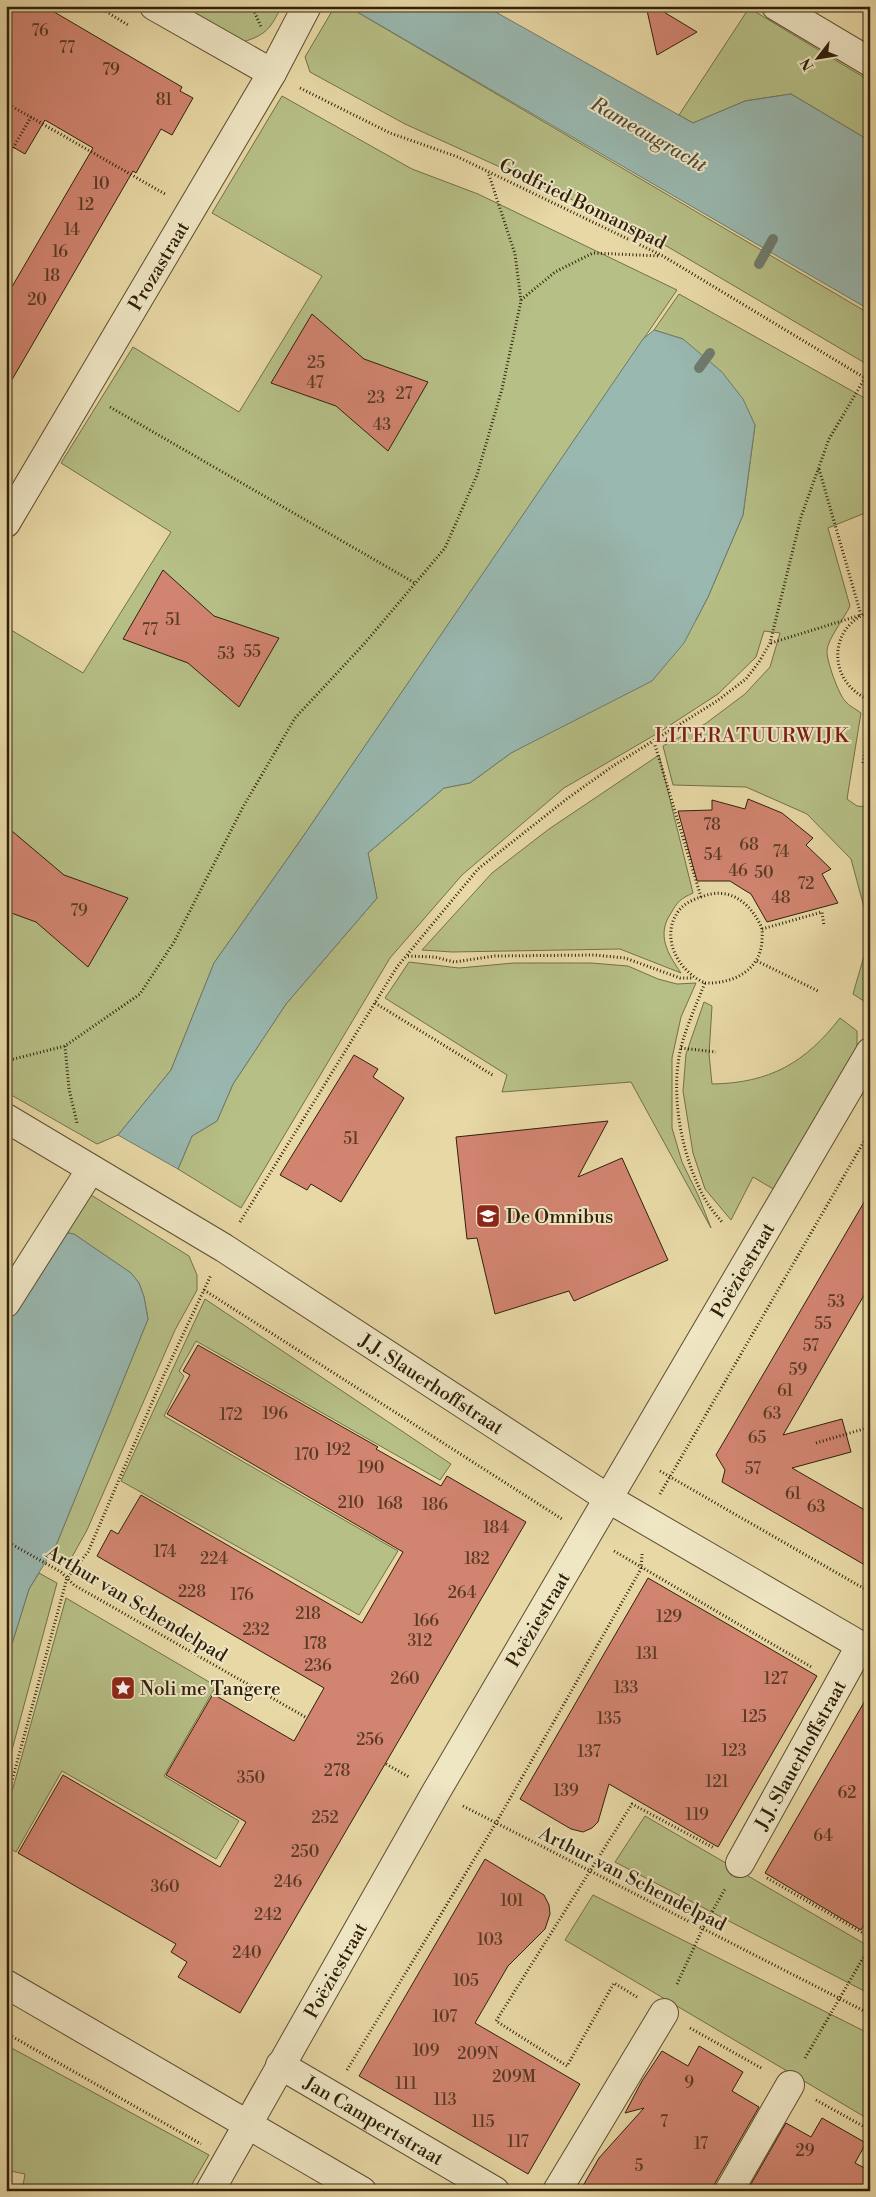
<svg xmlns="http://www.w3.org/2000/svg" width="876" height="2197" viewBox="0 0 876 2197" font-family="'Libre Bodoni',serif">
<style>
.green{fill:#b6bf86;stroke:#737048}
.water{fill:#99b8b0;stroke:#6f7b6e}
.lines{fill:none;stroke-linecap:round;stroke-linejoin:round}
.stream{stroke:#6f7b6e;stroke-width:10}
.building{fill:#d18470;stroke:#30200b}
.minor-casing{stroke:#5e4e32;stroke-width:30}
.path{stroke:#30200b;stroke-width:3;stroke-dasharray:1 2.5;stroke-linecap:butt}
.minor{stroke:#efe6c4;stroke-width:28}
.labels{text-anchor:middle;stroke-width:4;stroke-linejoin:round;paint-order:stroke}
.number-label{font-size:16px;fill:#583924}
.street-label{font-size:19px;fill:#30200b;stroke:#efe6c4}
.poi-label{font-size:19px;fill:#30200b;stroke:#efe6c4;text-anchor:start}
.water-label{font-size:20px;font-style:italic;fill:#504e3d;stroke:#efe6c4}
.neighbourhood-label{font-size:20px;letter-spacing:1px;fill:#7a1f14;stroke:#efe6c4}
</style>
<rect width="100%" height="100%" fill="#e7d8a5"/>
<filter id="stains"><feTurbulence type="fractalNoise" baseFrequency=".004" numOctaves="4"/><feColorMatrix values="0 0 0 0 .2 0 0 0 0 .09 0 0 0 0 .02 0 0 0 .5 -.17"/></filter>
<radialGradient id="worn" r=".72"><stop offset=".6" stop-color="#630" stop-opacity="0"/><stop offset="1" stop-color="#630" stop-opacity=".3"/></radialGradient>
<path class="green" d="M179 6H282C270 28 268 34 243 42Z
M335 6H347L870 314V366L641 231 405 124 310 72 305 57Z
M749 8 870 81V141L791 94 745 101 693 123 679 115Z
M282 96 412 169 478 194 677 290 300 841 214 963 171 1070 118 1135 97 1144 6 1092V627L83 673 171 532 61 463 133 347 239 412 322 276 212 213Z
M679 294 870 401V511L828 528 850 606C845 617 828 639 827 650 826 660 839 695 845 701 849 706 856 709 861 713L847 799 857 806 870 807V1005L853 994 864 956V907L851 859 807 814 746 787 673 785 663 746 705 724 745 694 770 667 780 633 764 631 756 657 718 694 658 733 564 788 462 875 390 958 241 1208 178 1169 192 1136 217 1121 233 1084 286 1004 377 898 368 853 444 788 470 783 511 753 577 717 696 620 708 597 743 515 755 425 683 339 654 330Z
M659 755 693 893C680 899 678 901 671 913 656 935 668 954 681 973L620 949 452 952 422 950 492 873 549 829Z
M409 962 459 968 514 963H591L628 966 658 979 677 984 696 983 681 1017 672 1058V1128L682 1162 699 1197 711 1228 631 1082 502 1092 507 1075 385 998Z
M704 1002 712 1006 709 1054 712 1084C770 1083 805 1063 840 1018L857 1031V1050L775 1190 753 1177 731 1220 705 1189 693 1153 683 1091 686 1054Z
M83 1190 189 1256 197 1275V1290L175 1330 87 1530 68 1564 51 1553 57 1543 148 1319 144 1297 139 1283 131 1273 74 1234 62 1232Z
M205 1299 451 1464 440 1480 196 1341 179 1371 184 1376 164 1416 398 1551 359 1615 121 1481Z
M39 1573 57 1583 6 1772V1663L29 1589Z
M66 1598 216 1686 164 1776 239 1821 216 1859 62 1771 16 1852 6 1846V1813Z
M645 1816 870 1947V1994L615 1862Z
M593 1895 870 2034V2120L565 1940Z
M6 2045 209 2155 188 2191H22L25 2174 6 2170Z"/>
<path class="water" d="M347 6H485L693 123 745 101 791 94 870 141V310Z
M654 330 683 339 722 372 743 399 755 425 743 515 708 597 684 643 652 681 511 753 470 783 444 788 368 853 377 898 286 1004 233 1084 217 1121 192 1136 178 1169 118 1135 171 1070 214 963 300 841 643 339Z
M62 1232 74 1234 131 1273 139 1283 144 1297 148 1319 57 1543 29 1589 6 1663V1461L11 1435 6 1325Z"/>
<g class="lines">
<path class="stream" d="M759 264 773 239
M699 368 710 353"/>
</g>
<path class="building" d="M6 6H44L182 87 180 91 193 98 172 135 161 129 136 173 133 171 6 390V297L93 148 45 120 25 154 6 143Z
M646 6H654L697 32 657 55Z
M312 314 364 359 428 382 388 451 336 406 271 383Z
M163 570 214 616 279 638 239 707 188 663 123 639Z
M748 799 782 813 813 838 806 845 831 869 822 874 838 903 767 922 751 894 741 888 730 881H697L678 811 712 810V800L745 809Z
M6 826 64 875 128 898 88 967 36 922 6 911Z
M354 1055 378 1069 373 1077 404 1098 341 1202 311 1184 307 1190 280 1175Z
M608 1121 578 1177 622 1158 668 1260 574 1301 569 1291 495 1314 477 1238 467 1239 456 1137Z
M870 1192V1285L783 1435 842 1419 851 1452 792 1468 870 1513V1568L722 1482 725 1470 716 1455Z
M198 1345 378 1447 376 1449 441 1486 447 1476 526 1522 240 2013 178 1977 187 1962 171 1952 176 1944 18 1853 63 1775 220 1867 246 1822 166 1775 213 1694 294 1741 324 1688 97 1556 111 1530 118 1534 141 1495 362 1623 403 1552 167 1414 190 1375 183 1371Z
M648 1578 817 1676 718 1847 609 1784 598 1822 592 1828 583 1832 571 1829 520 1799Z
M870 1692V1915L861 1930 765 1873Z
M485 1859 544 1895 549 1905 550 1914 545 1929 508 1966 475 2023 580 2084 528 2174 359 2076Z
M699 2046 743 2072 732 2091 759 2107 715 2183 713 2191H580L599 2158 644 2108 625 2113 642 2081 662 2051 688 2066Z
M822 2118 866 2143 855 2163 870 2171V2191H747L786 2123 811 2137Z"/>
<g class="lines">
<defs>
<g id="minor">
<path d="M154 6 272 73"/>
<path d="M776 6 870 62"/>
<path id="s1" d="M6 523 272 73 307 6"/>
<path id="s2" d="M6 1118 224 1248 609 1499 870 1651"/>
<path d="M6 1303 91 1169"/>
<path id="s3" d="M740 1863 860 1646"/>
<path d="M6 1984 362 2191"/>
<path id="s4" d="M280 2065 495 2191"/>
<path id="s5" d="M210 2191 436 1792 870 1052"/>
<path d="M557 2191 664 2013"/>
<path d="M729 2191 790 2085"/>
</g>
</defs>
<use href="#minor" class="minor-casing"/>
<path class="path" d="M97 6 128 25
M252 6 261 27
M300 88 390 133 458 157 663 256 870 381
M6 103 165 194
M6 160 31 117
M521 300 555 272 593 253 660 256
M110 407 415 583
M870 612C826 627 828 684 870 700
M771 643 861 615 819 469
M654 742 701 897
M863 763 870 717
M762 929 822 912 824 926
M408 956 435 957 454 962 495 956 595 955 625 958 680 978H693
M757 961 818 991
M705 983C731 984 760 972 762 941 762 936 763 931 761 926 749 901 728 886 701 897 694 899 686 903 681 908 658 934 677 971 705 983 697 1002 689 1021 683 1040 668 1089 681 1157 706 1201 710 1208 716 1215 722 1222
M375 1003 494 1076
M65 1046 69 1089 77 1123
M681 1048 716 1052
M6 1061 65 1046 140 994 174 942 243 807 295 718 364 644 445 548 477 475 502 389 521 301 515 254 488 172
M240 1222 397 967 478 869 568 798 613 766 717 701 746 679 759 662 770 643 801 517 829 439 865 378
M204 1290 562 1519
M867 1428 870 1424
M816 1443 867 1428 870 1430
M660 1471 870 1592
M660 1494 870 1131
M6 1541 61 1572 74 1585 307 1718
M614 1551 813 1668
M386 1764 409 1777
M6 1803 67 1578 88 1552 163 1377 211 1275
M463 1806 870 2014
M767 1878 870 1937
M677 1984 703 1928 725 1889
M637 1997 614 1983 567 2066 496 2021 632 1804 714 1848
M690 2028 763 2069
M6 2033 201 2144
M805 2058 870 1946
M347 2070 496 1823 641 1569 642 1554
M816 2100 870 2130"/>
<use href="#minor" class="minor"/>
</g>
<defs>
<symbol id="school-square" viewBox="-11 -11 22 22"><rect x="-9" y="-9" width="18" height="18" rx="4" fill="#8f2418" stroke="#efe6c4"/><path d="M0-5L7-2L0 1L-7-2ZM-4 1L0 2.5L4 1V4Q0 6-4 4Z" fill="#fff"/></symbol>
<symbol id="sight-square" viewBox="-11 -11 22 22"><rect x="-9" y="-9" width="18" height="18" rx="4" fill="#8f2418" stroke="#efe6c4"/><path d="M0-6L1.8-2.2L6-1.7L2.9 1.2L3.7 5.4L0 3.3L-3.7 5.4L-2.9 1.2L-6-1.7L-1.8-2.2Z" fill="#fff"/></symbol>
</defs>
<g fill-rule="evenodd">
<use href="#school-square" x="474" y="1202" width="28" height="28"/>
<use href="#sight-square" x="109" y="1674" width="28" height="28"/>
</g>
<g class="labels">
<g class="number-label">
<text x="40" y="36">76</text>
<text x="67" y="53">77</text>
<text x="111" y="75">79</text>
<text x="164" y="105">81</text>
<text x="101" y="189">10</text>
<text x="86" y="210">12</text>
<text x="72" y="235">14</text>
<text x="60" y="257">16</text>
<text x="52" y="281">18</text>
<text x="37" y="305">20</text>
<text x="316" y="368">25</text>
<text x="315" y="388">47</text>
<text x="404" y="399">27</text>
<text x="376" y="403">23</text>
<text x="382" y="430">43</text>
<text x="173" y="625">51</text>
<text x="150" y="635">77</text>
<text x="252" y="657">55</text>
<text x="226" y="659">53</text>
<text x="712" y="830">78</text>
<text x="749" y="850">68</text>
<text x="781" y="857">74</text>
<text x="713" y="860">54</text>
<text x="738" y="876">46</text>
<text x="764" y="878">50</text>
<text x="806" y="889">72</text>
<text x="781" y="903">48</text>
<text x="79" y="916">79</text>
<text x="351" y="1144">51</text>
<text x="836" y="1307">53</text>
<text x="823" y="1329">55</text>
<text x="811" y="1351">57</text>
<text x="798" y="1375">59</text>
<text x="785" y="1396">61</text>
<text x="275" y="1419">196</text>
<text x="772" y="1419">63</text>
<text x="231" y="1420">172</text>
<text x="757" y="1443">65</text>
<text x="338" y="1455">192</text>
<text x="307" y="1460">170</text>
<text x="371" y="1473">190</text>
<text x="753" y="1474">57</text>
<text x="793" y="1499">61</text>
<text x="351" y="1508">210</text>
<text x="390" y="1509">168</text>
<text x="435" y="1510">186</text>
<text x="816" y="1512">63</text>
<text x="496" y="1533">184</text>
<text x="165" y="1557">174</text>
<text x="214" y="1564">224</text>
<text x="477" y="1564">182</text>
<text x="192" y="1597">228</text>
<text x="462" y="1598">264</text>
<text x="242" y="1600">176</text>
<text x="308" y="1619">218</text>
<text x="669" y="1622">129</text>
<text x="426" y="1626">166</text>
<text x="256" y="1635">232</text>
<text x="420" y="1646">312</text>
<text x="315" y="1649">178</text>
<text x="647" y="1659">131</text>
<text x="318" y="1671">236</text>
<text x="405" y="1684">260</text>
<text x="776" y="1684">127</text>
<text x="626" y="1693">133</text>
<text x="754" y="1722">125</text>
<text x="609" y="1724">135</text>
<text x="370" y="1745">256</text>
<text x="734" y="1756">123</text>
<text x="589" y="1757">137</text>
<text x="337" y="1776">278</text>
<text x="251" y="1783">350</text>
<text x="717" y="1787">121</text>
<text x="566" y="1796">139</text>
<text x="847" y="1798">62</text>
<text x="697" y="1820">119</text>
<text x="325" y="1823">252</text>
<text x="823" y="1841">64</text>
<text x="305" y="1857">250</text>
<text x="288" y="1887">246</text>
<text x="165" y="1892">360</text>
<text x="512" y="1906">101</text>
<text x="268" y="1920">242</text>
<text x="490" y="1945">103</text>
<text x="247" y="1958">240</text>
<text x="466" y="1986">105</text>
<text x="445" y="2022">107</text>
<text x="426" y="2056">109</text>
<text x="478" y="2059">209N</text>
<text x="514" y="2082">209M</text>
<text x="689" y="2088">9</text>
<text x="406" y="2089">111</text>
<text x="445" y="2105">113</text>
<text x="483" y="2127">115</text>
<text x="664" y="2127">7</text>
<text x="518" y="2147">117</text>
<text x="701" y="2149">17</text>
<text x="805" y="2156">29</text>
<text x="639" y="2171">5</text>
</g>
<g class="street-label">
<text transform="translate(583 203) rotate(26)" y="7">Godfried Bomanspad</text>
<text dy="7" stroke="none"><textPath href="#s1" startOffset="299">Prozastraat</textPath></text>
<text dy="7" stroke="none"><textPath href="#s5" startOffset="1064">Poëziestraat</textPath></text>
<text dy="7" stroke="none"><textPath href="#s2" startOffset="502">J.J. Slauerhoffstraat</textPath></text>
<text transform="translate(137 1603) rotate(31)" y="7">Arthur van Schendelpad</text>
<text dy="7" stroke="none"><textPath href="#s5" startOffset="659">Poëziestraat</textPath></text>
<text dy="7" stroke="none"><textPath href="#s3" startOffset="124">J.J. Slauerhoffstraat</textPath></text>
<text transform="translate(633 1878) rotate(27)" y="7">Arthur van Schendelpad</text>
<text dy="7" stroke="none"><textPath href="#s5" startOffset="254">Poëziestraat</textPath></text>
<text dy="7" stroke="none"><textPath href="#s4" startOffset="109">Jan Campertstraat</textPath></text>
</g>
<g class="poi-label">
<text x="506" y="1223">De Omnibus</text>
<text x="140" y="1695">Noli me Tangere</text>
</g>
<g class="water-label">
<text transform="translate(649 134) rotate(30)" y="7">Rameaugracht</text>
</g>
<g class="neighbourhood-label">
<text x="752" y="742">LITERATUURWIJK</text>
</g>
</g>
<rect width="876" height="2197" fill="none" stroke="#e7d8a5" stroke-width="25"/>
<rect x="8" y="8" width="861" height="2182" fill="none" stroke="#30200b" stroke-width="2.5"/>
<rect x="12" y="12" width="851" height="2172" fill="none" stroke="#30200b"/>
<g transform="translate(818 58) rotate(239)" stroke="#efe6c4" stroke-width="4" paint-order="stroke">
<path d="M0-4L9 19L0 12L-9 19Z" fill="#30200b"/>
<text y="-8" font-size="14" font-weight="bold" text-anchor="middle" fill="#30200b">N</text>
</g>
<rect width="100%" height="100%" filter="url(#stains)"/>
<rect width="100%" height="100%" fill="url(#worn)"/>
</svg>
